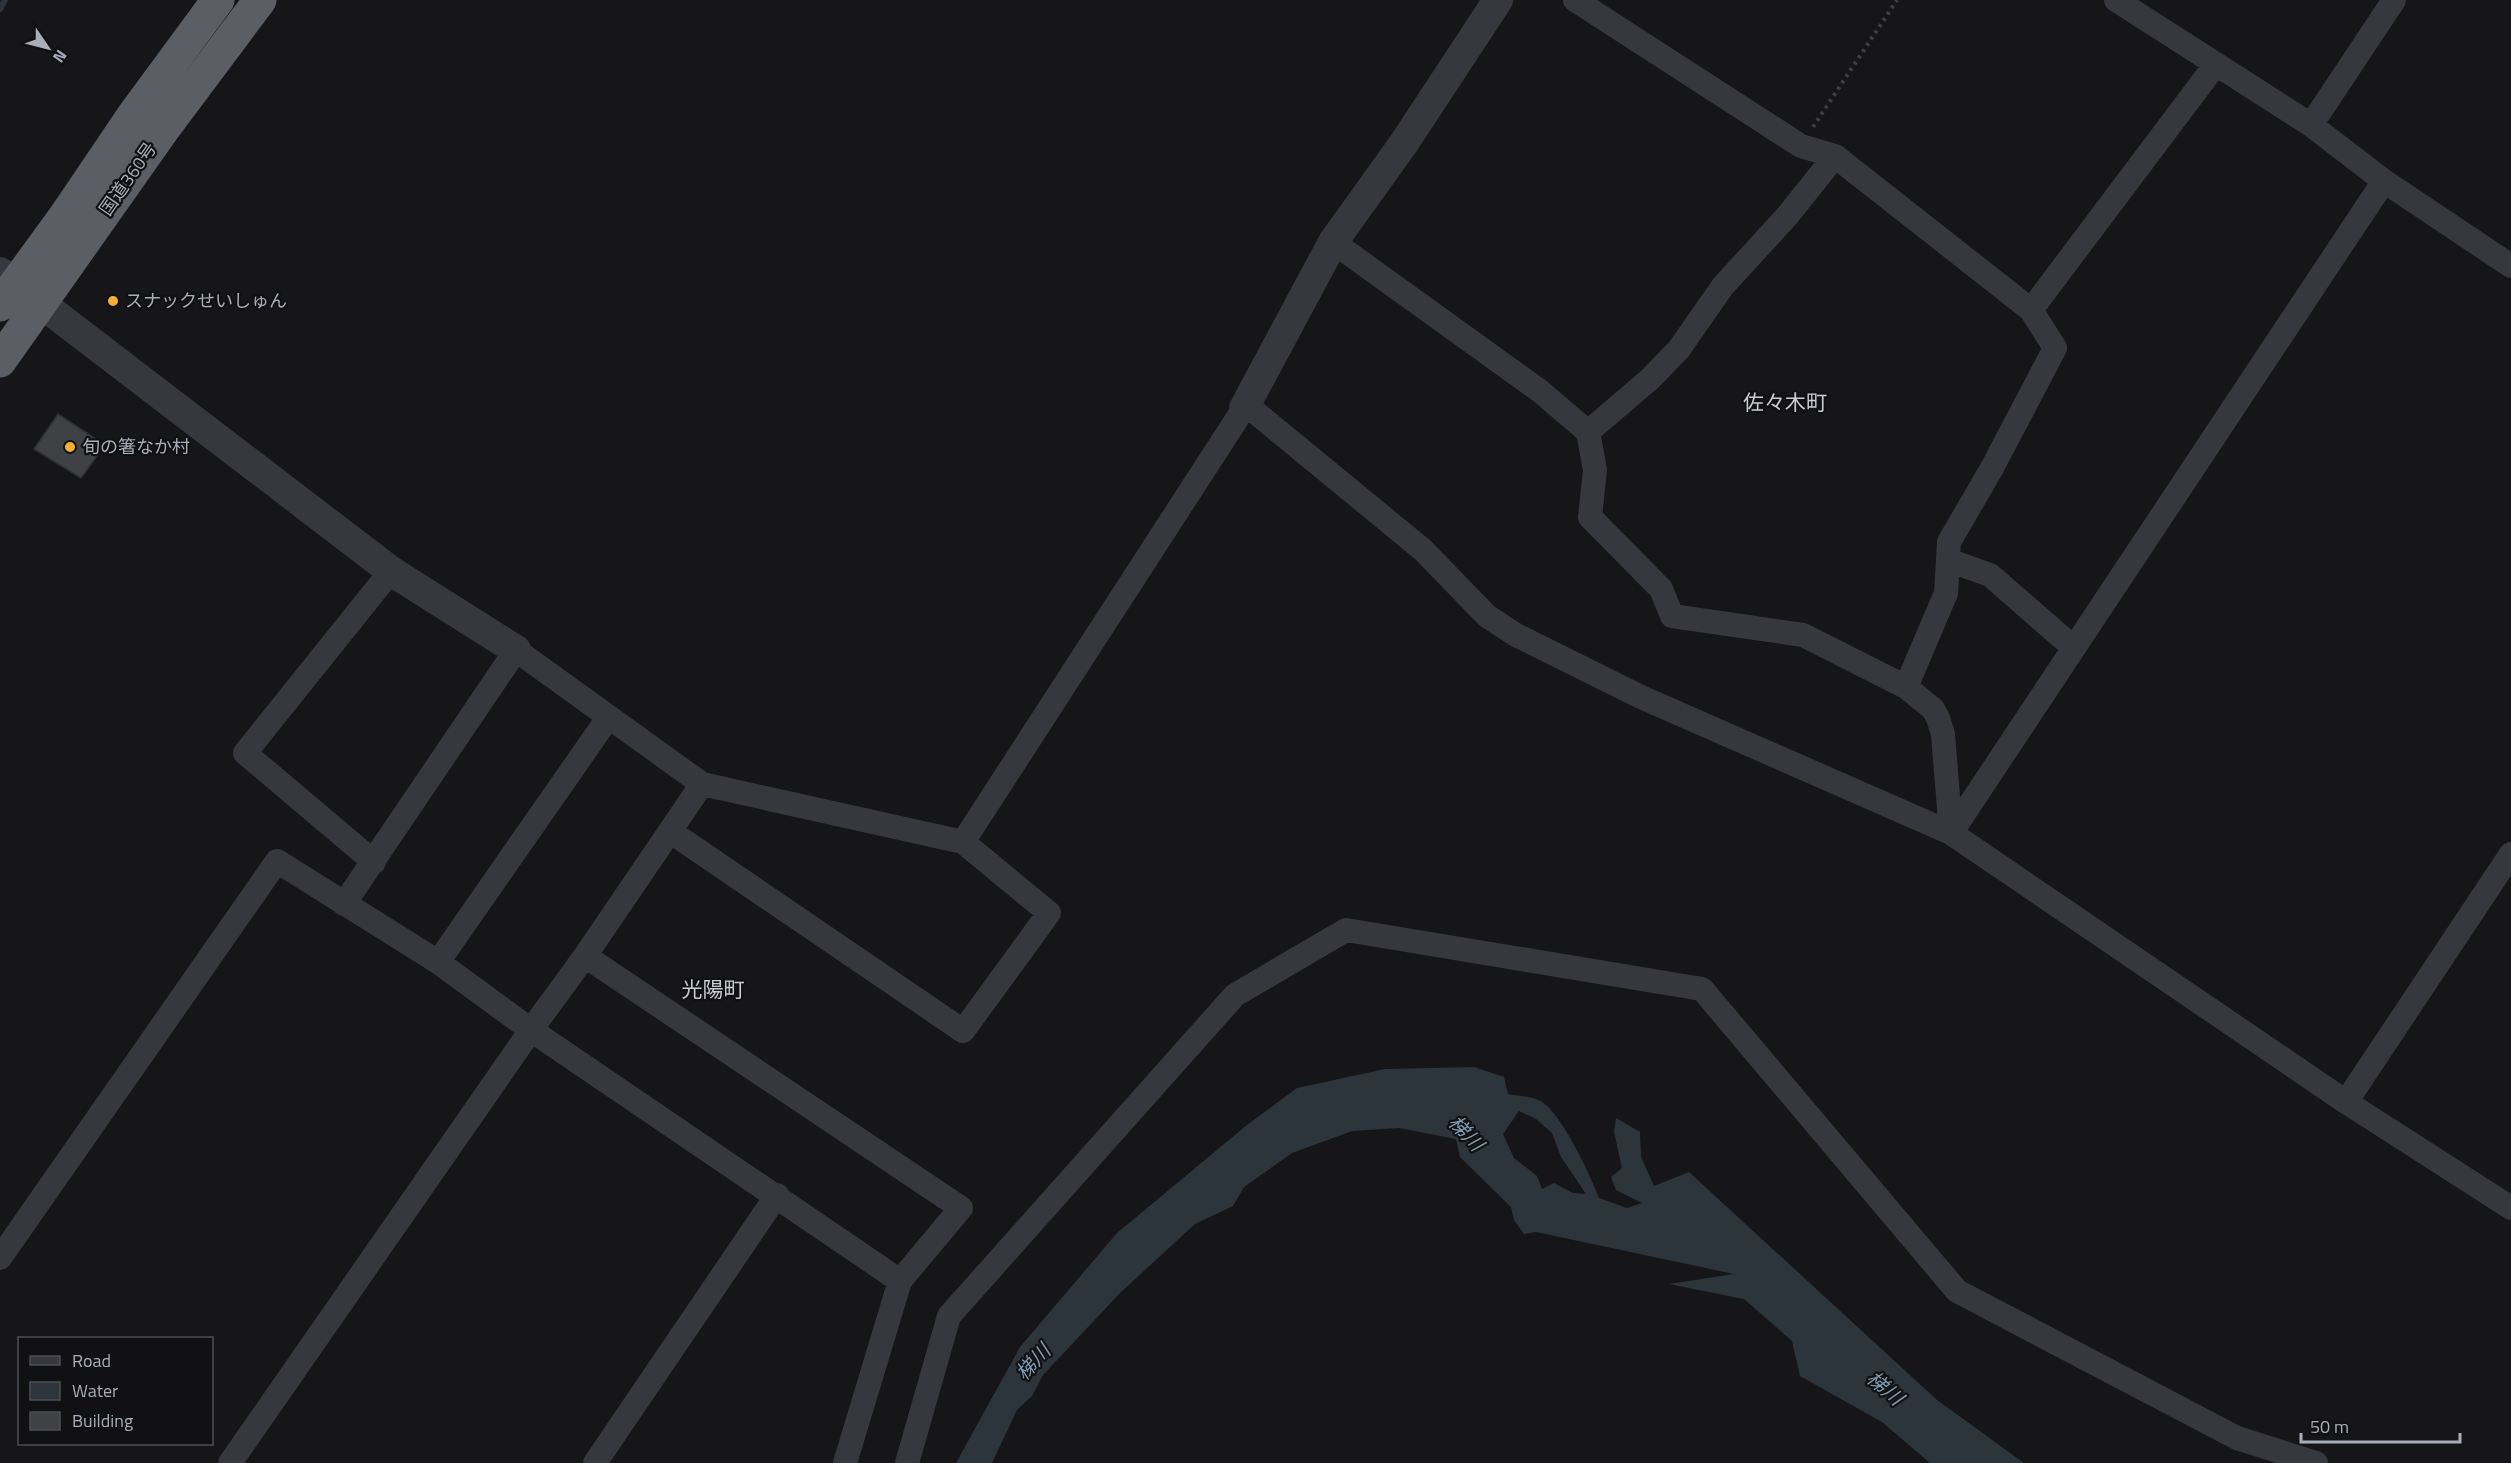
<svg xmlns="http://www.w3.org/2000/svg" width="2511" height="1463" viewBox="0 0 2511 1463" font-family="'Titillium Web','Noto Sans JP',sans-serif">
<style>
.water{fill:#2c353c;fill-rule:evenodd}
.lines{fill:none;stroke-linecap:round;stroke-linejoin:round}
.stream{stroke:#2c353c;stroke-width:6}
.building{fill:#404145;stroke:#303034;stroke-width:1.5}
.path{stroke:#3d3f44;stroke-width:4;stroke-dasharray:3 4.5;stroke-linecap:butt}
.minor{stroke:#37383d;stroke-width:24}
.tertiary{stroke:#37383d;stroke-width:30}
.trunk{stroke:#5b5e65;stroke-width:33}
.poi-dot{fill:#f2b134;stroke:#111113;stroke-width:2}
.labels{text-anchor:middle;stroke-width:4.5;stroke-linejoin:round;paint-order:stroke}
.street-label{font-size:18px;fill:#a8adb8;stroke:#111113}
.poi-label{font-size:18px;fill:#a8adb8;stroke:#111113;text-anchor:start}
.water-label{font-size:20px;font-style:italic;fill:#7f9bb3;stroke:#111113}
.quarter-label{font-size:21px;fill:#c9ccd4;stroke:#111113}
</style>
<rect width="100%" height="100%" fill="#161618"/>
<path class="water" d="M1474 1067 1504 1077 1508 1094C1518 1096 1531 1096 1540 1101 1560 1110 1591 1176 1599 1198L1627 1208 1642 1203 1616 1190 1611 1177 1622 1168 1614 1132 1616 1118 1640 1132 1641 1157 1654 1186 1689 1172 1937 1400 2024 1463H1930L1882 1422 1800 1376 1792 1341 1744 1299 1669 1284 1734 1274 1536 1232 1524 1234 1514 1220 1511 1207 1460 1157 1456 1139 1399 1128 1352 1131 1292 1153 1244 1187 1233 1206 1195 1224 1120 1293 1043 1375 1032 1396 1017 1410 992 1463H956L1020 1347 1117 1233 1247 1125 1297 1088 1385 1069ZM1519 1111 1536 1119 1552 1133 1561 1157 1586 1194 1573 1193 1554 1183 1542 1189 1537 1176 1514 1158 1503 1134Z"/>
<g class="lines">
<path class="stream" d="M0 9 5 0"/>
</g>
<path class="building" d="M58 414 105 445 81 478 34 449Z"/>
<g class="lines">
<path class="path" d="M1813 127 1897 0"/>
<path class="minor" d="M1575 0 1801 146 1835 156 2031 310 2055 348 1992 468 1949 542 1946 593 1906 687
M2116 0 2311 125 2384 181 2511 266
M2311 125 2394 0
M1333 242 1540 391 1588 432 1595 470 1590 517 1661 589 1672 616 1803 635 1906 687 1933 709 1938 718 1943 734 1951 833
M2031 310 2216 64
M1588 432 1650 379 1679 349 1723 286 1788 215 1835 156
M1948 560 1990 575 2074 648
M1951 833 2384 181
M963 842 1244 408 1255 412 1423 550 1487 616 1516 635 1641 697 1951 833 2346 1102 2511 1208
M374 862 245 753 391 571
M344 904 516 650 702 784 963 842 1049 913 963 1031 671 832
M585 956 961 1208 900 1281 845 1463
M438 962 608 718
M2346 1102 2511 854
M0 1258 277 861 438 962 531 1030 900 1281
M230 1463 531 1030 585 956 702 784
M595 1463 777 1195
M907 1463 949 1316 1235 995 1346 930 1702 989 1957 1291 2237 1438 2316 1463"/>
<path class="tertiary" d="M0 272 391 571 516 650
M1244 408 1333 242 1404 143 1498 0"/>
<path class="trunk" d="M0 305 65 216 134 114 218 0
M0 361 165 127 260 0"/>
</g>
<g class="poi-dot">
<circle cx="113" cy="301" r="6"/>
<circle cx="70" cy="447" r="6"/>
</g>
<g class="labels">
<g class="street-label">
<text transform="translate(128 179) rotate(-55)" y="6">国道360号</text>
</g>
<g class="poi-label">
<text x="125" y="307">スナックせいしゅん</text>
<text x="82" y="453">旬の箸なか村</text>
</g>
<g class="water-label">
<text transform="translate(1466 1133) rotate(47)" y="7">梯川</text>
<text transform="translate(1033 1362) rotate(-47)" y="7">梯川</text>
<text transform="translate(1885 1388) rotate(41)" y="7">梯川</text>
</g>
<g class="quarter-label">
<text x="1785" y="410">佐々木町</text>
<text x="713" y="997">光陽町</text>
</g>
</g>
<rect x="18" y="1337" width="195" height="108" fill="#111113" stroke="#4d4f55" stroke-width="1.5"/>
<rect x="30" y="1356" width="30" height="9" fill="#37383d" stroke="#4d4f55" stroke-width="1.5"/>
<text x="72" y="1367" font-size="18" fill="#a8adb8">Road</text>
<rect x="30" y="1382" width="30" height="18" fill="#2c353c" stroke="#4d4f55" stroke-width="1.5"/>
<text x="72" y="1397" font-size="18" fill="#a8adb8">Water</text>
<rect x="30" y="1412" width="30" height="18" fill="#404145" stroke="#4d4f55" stroke-width="1.5"/>
<text x="72" y="1427" font-size="18" fill="#a8adb8">Building</text>
<g transform="translate(48 48) rotate(125)" stroke="#111113" stroke-width="4.5" paint-order="stroke">
<path d="M0-4.5L10 22L0 15L-10 22Z" fill="#a8adb8"/>
<text y="-9" font-size="16" font-weight="bold" text-anchor="middle" fill="#a8adb8">N</text>
</g>
<path d="M2301 1433v9h159v-9" fill="none" stroke="#a8adb8" stroke-width="3"/>
<text x="2310" y="1433" font-size="18" fill="#a8adb8" stroke="#111113" stroke-width="4.5" paint-order="stroke">50 m</text>
</svg>
